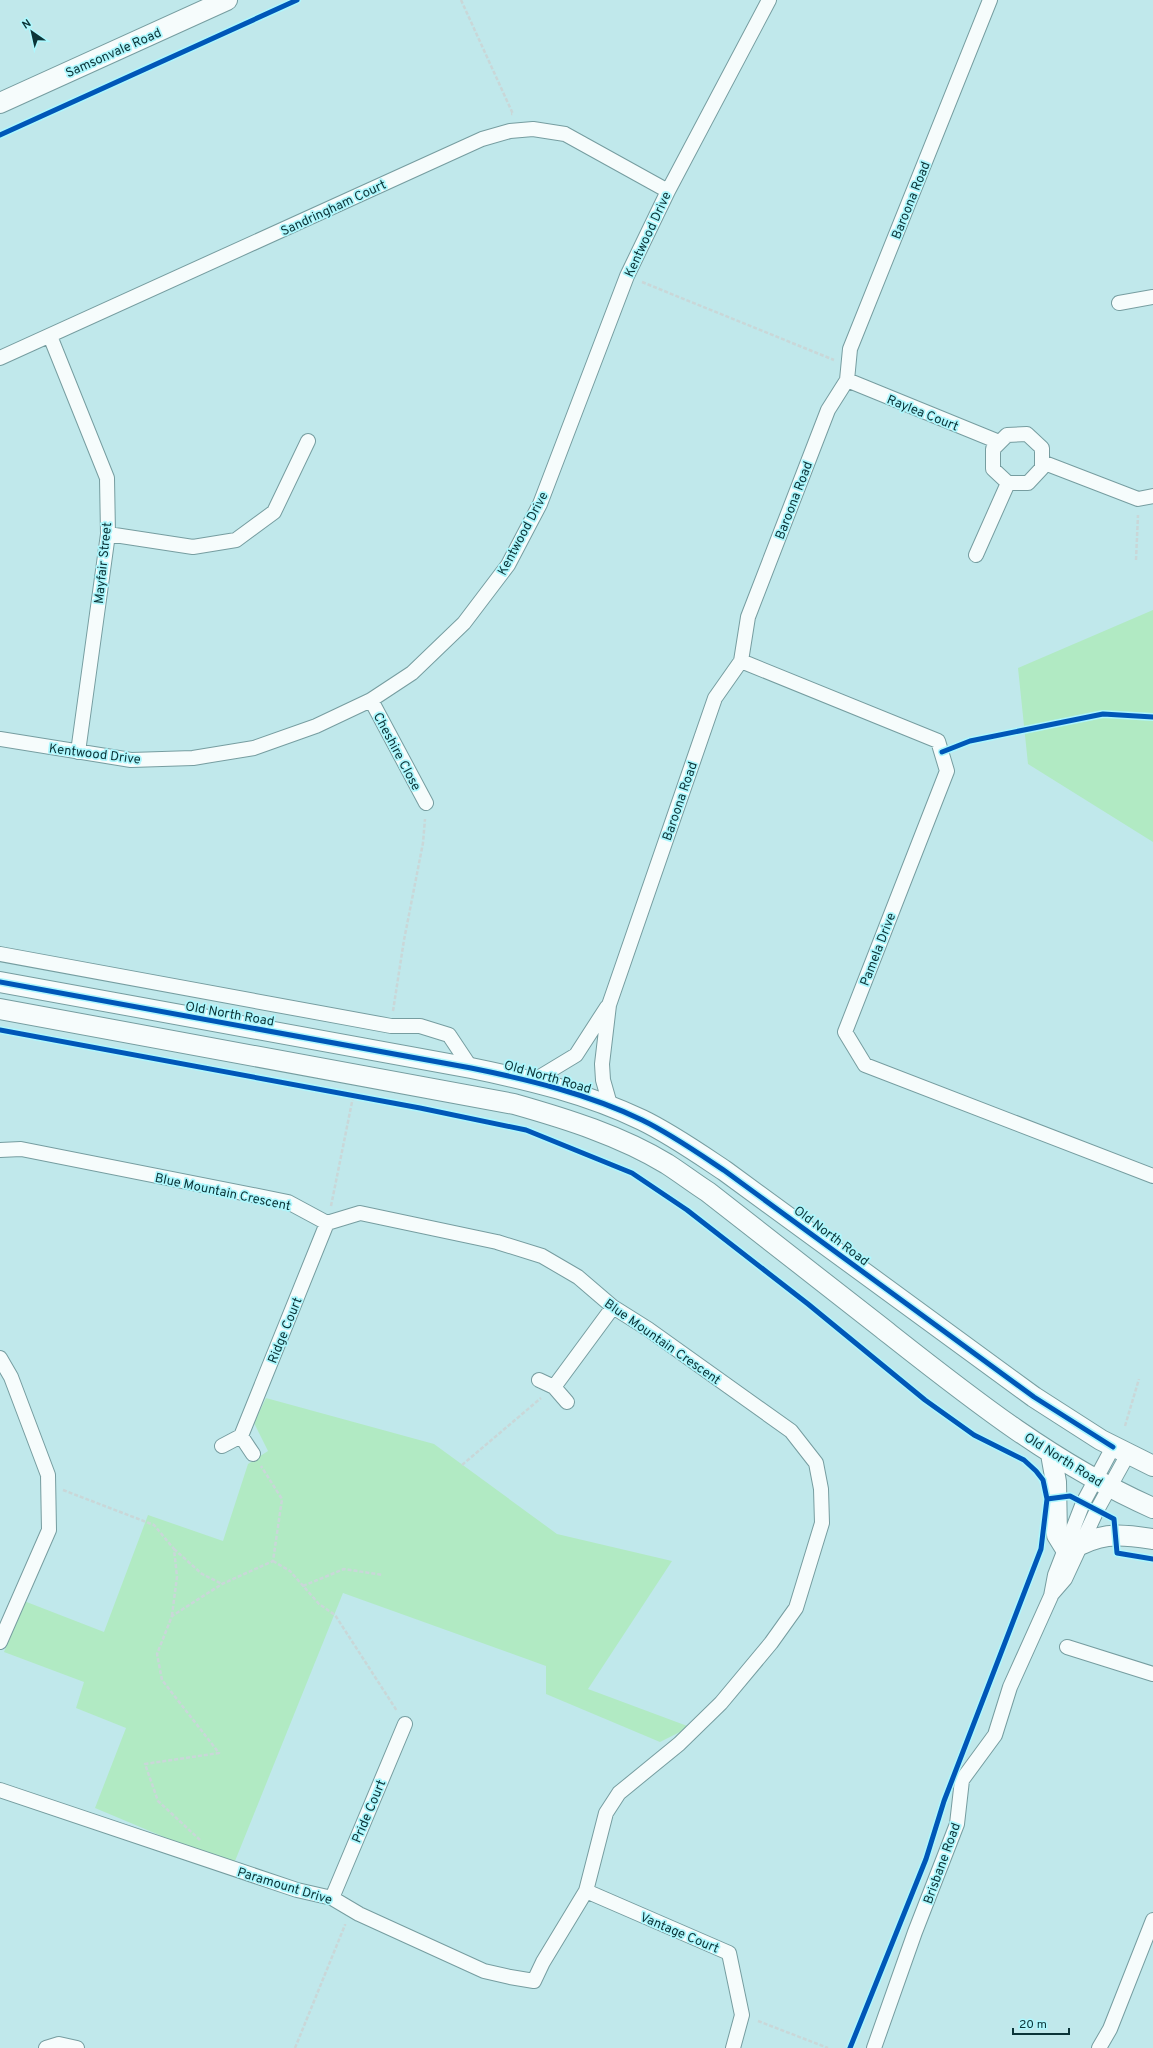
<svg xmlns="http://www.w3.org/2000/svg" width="1153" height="2048" viewBox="0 0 1153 2048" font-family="Overpass,sans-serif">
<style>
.green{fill:#b1eac3}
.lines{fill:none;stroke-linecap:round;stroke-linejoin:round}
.street-casing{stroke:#769da0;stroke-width:16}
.secondary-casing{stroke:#769da0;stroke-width:22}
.path{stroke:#c9d7d8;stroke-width:2.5;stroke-dasharray:4 2;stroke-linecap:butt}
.street{stroke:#f6fcfc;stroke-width:14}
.secondary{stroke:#f6fcfc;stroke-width:20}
.cycleway-casing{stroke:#aef7fd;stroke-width:8}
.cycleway{stroke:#0057b8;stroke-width:5}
.labels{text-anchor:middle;stroke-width:3.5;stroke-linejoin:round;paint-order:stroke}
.street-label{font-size:13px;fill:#0a3438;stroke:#aef7fd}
</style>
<rect width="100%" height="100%" fill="#c0e8eb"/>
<path class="green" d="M1153 610V842L1028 764 1018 668Z
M266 1398 434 1444 557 1534 672 1561 588 1689 690 1727 660 1742 546 1694V1666L343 1593 233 1866 95 1808 126 1728 76 1708 84 1682 4 1652 24 1601 104 1632 148 1515 223 1541 248 1464 268 1451 254 1423Z"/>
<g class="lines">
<defs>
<path id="street" d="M1119 303 1153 297
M50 336 107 478 108 534 78 752
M0 358 482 139 510 131 533 129 565 134 668 191
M847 380 999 442
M1027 434 1042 448V468L1028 483H1008L993 469V449L1007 435Z
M1042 462 1138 499 1153 496
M108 534 193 547 236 540 274 512 308 441
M976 555 1008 483
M741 661 938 741 947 771 845 1032 865 1065 1153 1176
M371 700 426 803
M0 739 131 760 193 758 254 748 316 726 371 700 412 673 464 623 508 565 540 504 627 276 668 191 769 0
M0 954 391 1026H420L449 1035 471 1068
M533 1081 576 1055 607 1007
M611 1108 603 1080 602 1064 609 1005 715 698 741 661 748 617 828 410 847 380 850 349 990 0
M0 1150 21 1149 288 1202 327 1223 360 1213 497 1242 542 1256 578 1277 613 1307 648 1329 791 1431 816 1463 821 1489 822 1523 796 1608 771 1643 721 1703 679 1744 619 1793 606 1813 586 1891 543 1962 534 1981 510 1977 484 1971 359 1914 332 1898 297 1890 0 1790
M0 1358 11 1377 48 1475 49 1530 0 1642
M539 1380 554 1387 567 1402
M554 1387 613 1307
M241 1436 327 1223
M222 1446 241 1436 253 1454
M1052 1594 1065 1579 1097 1510 1128 1454
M1067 1647 1153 1674
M586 1891 729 1953 742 2015 733 2048
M332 1898 405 1724
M46 2048 59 2044 77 2048
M874 2048 915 1932 957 1824 962 1780 995 1735 1010 1687 1051 1596 1055 1575 1083 1503 1113 1447
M1099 2048 1110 2029 1153 1920"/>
<path id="secondary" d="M0 103 227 0
M0 982 471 1068C530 1080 588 1094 642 1120 671 1134 698 1153 725 1171L1034 1397 1101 1440 1153 1466
M0 1009 514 1104C567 1119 621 1136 667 1164 681 1173 694 1183 708 1192 766 1237 824 1282 882 1328 967 1395 1053 1464 1153 1508
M1051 1454 1056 1482 1057 1535 1065 1548
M1082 1544C1107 1532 1126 1535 1153 1539"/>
</defs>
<use href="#street" class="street-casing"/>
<use href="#secondary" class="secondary-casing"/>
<path class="path" d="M461 0 513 114H511
M642 282 834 360
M1136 560 1138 515
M955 747 970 741 1103 714 1153 717
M393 1011 404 940 423 843 425 819
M331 1206 353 1097
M1125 1426 1139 1379
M462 1465 541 1398
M63 1490 154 1525 174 1549 177 1577 172 1615
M174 1549 202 1574 222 1584
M273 1561 290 1571 319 1604 335 1615 397 1711
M303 1586 344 1569 383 1575
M200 1840 158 1801 145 1764 219 1753 162 1680 157 1654 172 1616 222 1584 273 1561 282 1499 261 1466
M758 2021 828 2048
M295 2048 345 1925V1924"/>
<use href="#street" class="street"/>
<use href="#secondary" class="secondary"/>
<defs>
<path id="cycleway" d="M0 135 297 0
M942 752 970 741 1103 714 1153 717
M0 982 471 1068C530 1080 588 1094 642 1120 671 1134 698 1153 725 1171L1034 1397 1113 1447
M0 1030 420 1108 526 1130 632 1173 687 1210 808 1304 925 1400 974 1435 1024 1460 1036 1471 1043 1480 1047 1499 1041 1549 944 1801 926 1859 850 2048
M1047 1499 1070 1496 1114 1519 1117 1553 1153 1559"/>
</defs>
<use href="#cycleway" class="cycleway-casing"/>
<use href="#cycleway" class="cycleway"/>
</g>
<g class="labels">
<g class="street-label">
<text transform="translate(113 52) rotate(-24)" y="5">Samsonvale Road</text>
<text transform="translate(910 200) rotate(-68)" y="5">Baroona Road</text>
<text transform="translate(333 207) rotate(-25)" y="5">Sandringham Court</text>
<text transform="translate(647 234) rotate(-65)" y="5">Kentwood Drive</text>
<text transform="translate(923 412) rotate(22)" y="5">Raylea Court</text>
<text transform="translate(793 500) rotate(-69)" y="5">Baroona Road</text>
<text transform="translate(522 533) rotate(-62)" y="5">Kentwood Drive</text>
<text transform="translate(102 563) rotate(-84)" y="5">Mayfair Street</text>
<text transform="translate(398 751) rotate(62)" y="5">Cheshire Close</text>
<text transform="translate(95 753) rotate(7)" y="5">Kentwood Drive</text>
<text transform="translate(679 801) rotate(-71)" y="5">Baroona Road</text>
<text transform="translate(877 949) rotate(-69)" y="5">Pamela Drive</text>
<text transform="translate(230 1013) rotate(10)" y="5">Old North Road</text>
<text transform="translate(548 1076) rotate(16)" y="5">Old North Road</text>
<text transform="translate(223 1191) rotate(12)" y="5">Blue Mountain Crescent</text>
<text transform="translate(832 1235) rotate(37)" y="5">Old North Road</text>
<text transform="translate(284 1330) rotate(-68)" y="5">Ridge Court</text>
<text transform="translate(663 1341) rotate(35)" y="5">Blue Mountain Crescent</text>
<text transform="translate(1064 1459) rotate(32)" y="5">Old North Road</text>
<text transform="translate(368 1811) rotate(-67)" y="5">Pride Court</text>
<text transform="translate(941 1863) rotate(-70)" y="5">Brisbane Road</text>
<text transform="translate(285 1885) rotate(17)" y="5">Paramount Drive</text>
<text transform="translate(680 1932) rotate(23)" y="5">Vantage Court</text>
</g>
</g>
<g transform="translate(32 32) rotate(326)" stroke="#aef7fd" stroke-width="3" paint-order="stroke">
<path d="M0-3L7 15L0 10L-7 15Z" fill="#0a3438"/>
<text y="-6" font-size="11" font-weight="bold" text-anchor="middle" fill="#0a3438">N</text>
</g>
<path d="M1013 2028v6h56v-6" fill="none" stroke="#0a3438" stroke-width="2"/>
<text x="1019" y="2028" font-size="12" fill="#0a3438" stroke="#aef7fd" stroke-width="3" paint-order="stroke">20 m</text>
</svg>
